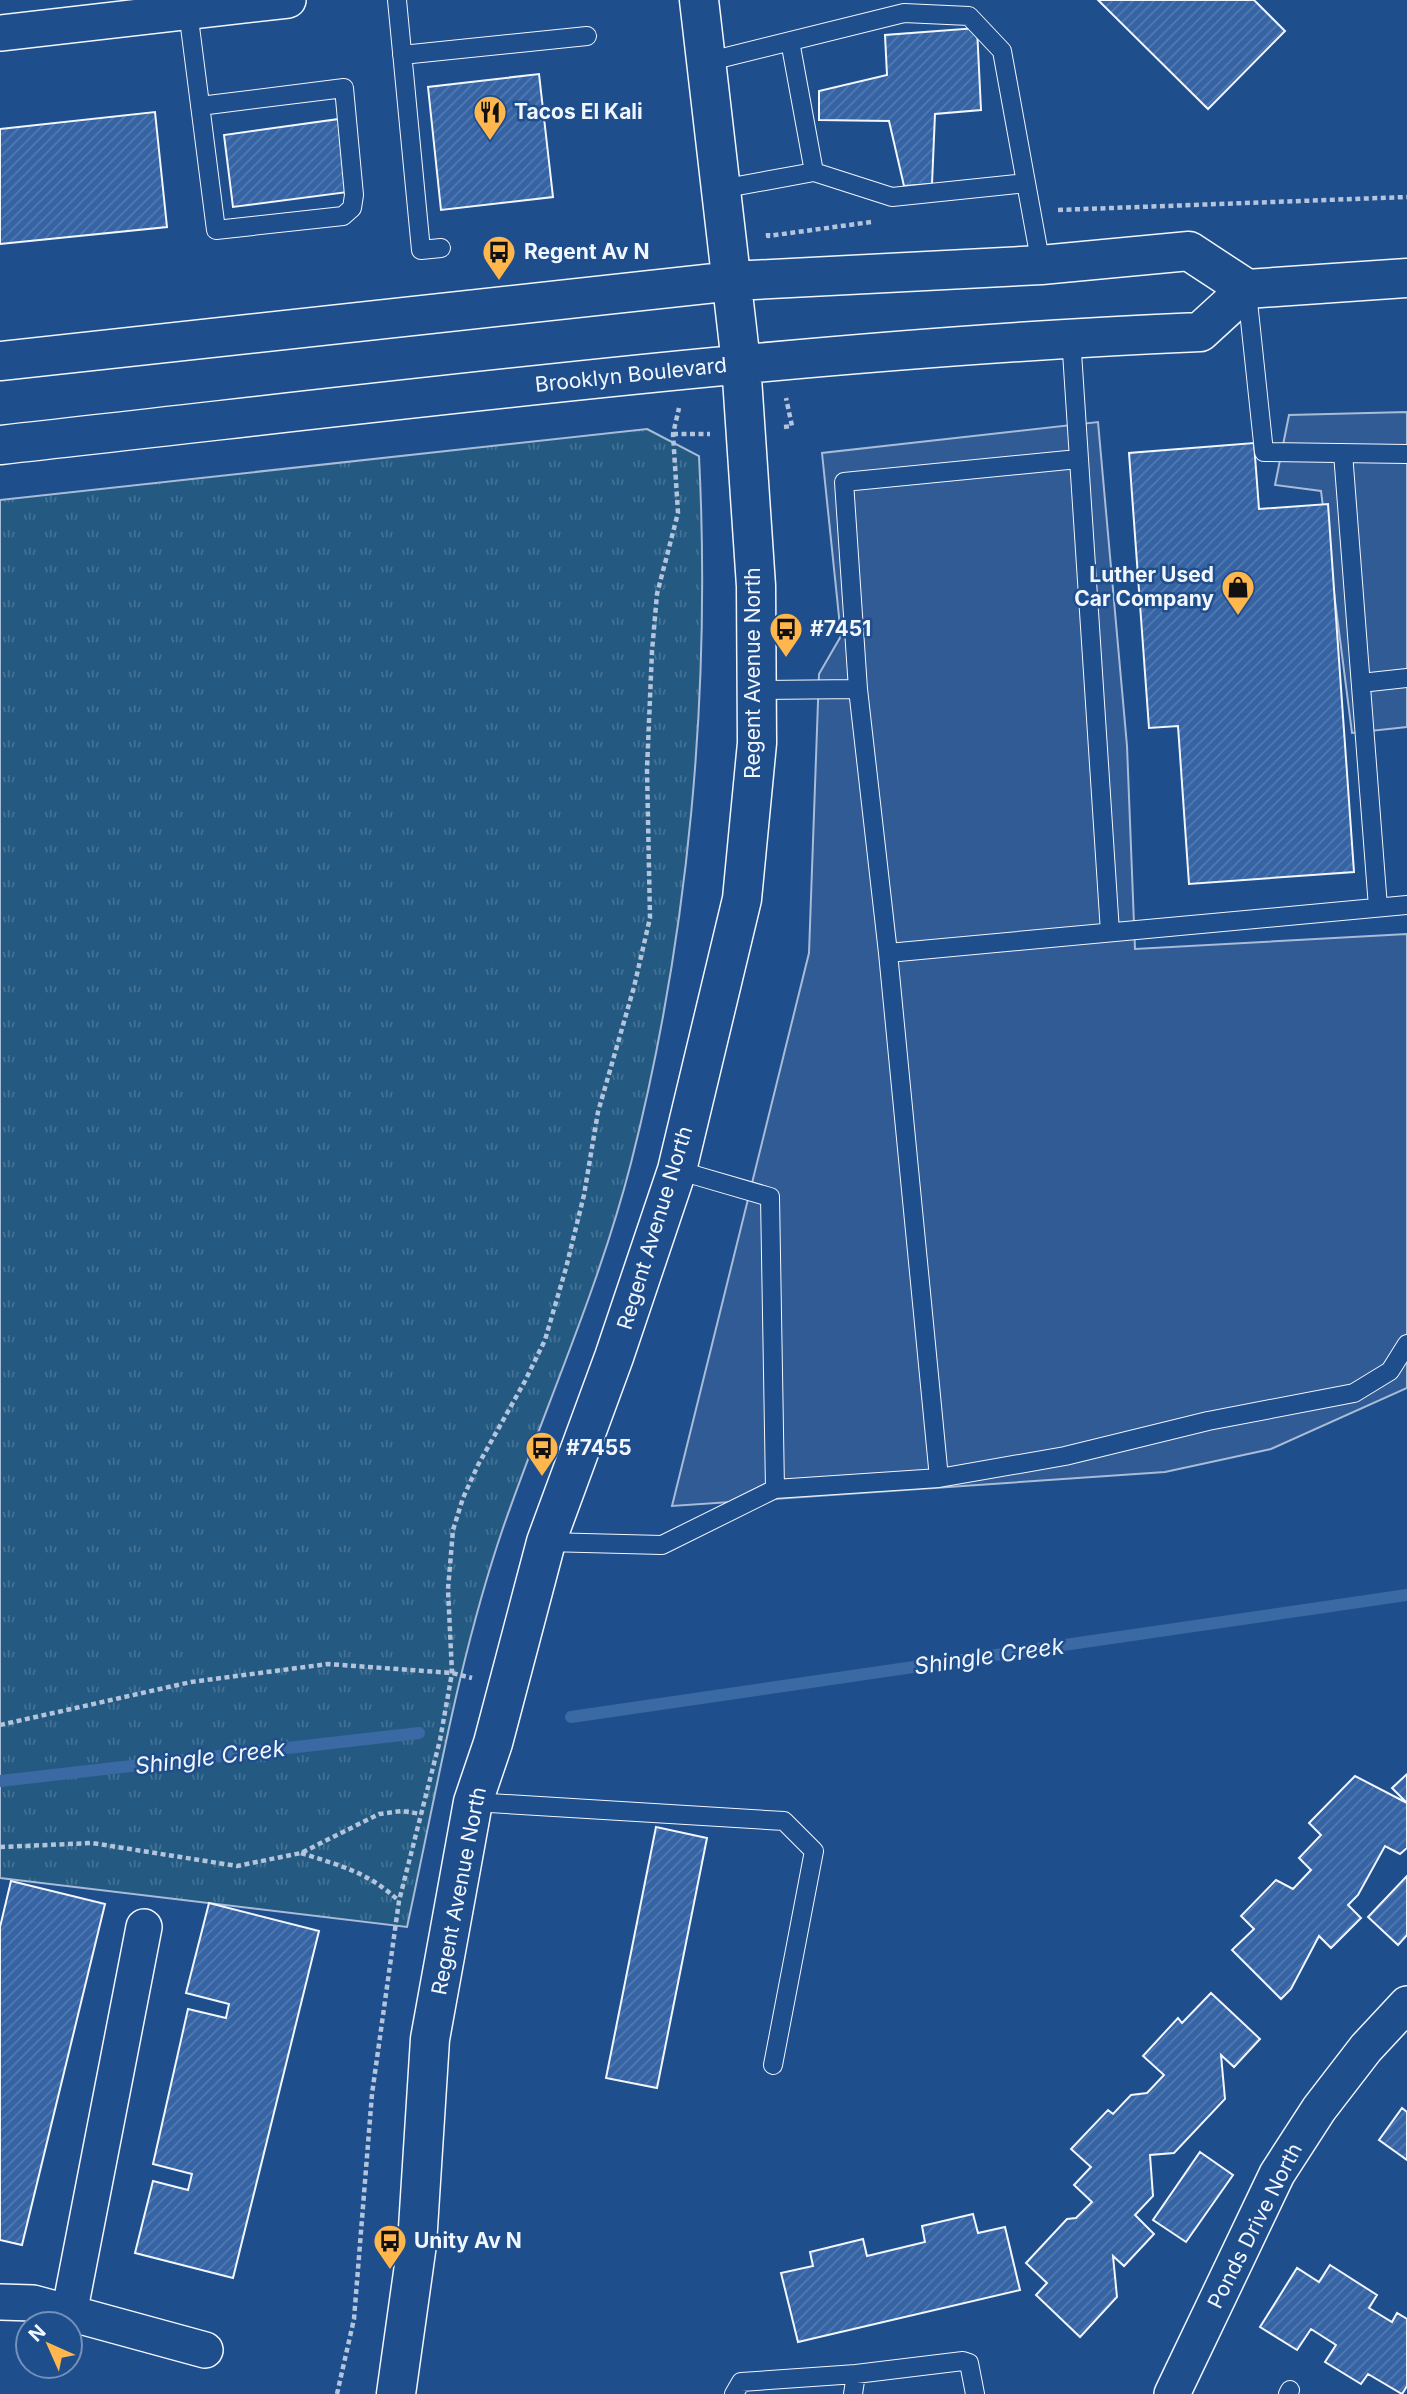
<svg xmlns="http://www.w3.org/2000/svg" width="1407" height="2394" viewBox="0 0 1407 2394" font-family="Inter,sans-serif">
<style>
.grass{fill:url(#grass-tufts);stroke:#a8bbd7;stroke-width:2}
.parking{fill:#305b95;stroke:#a8bbd7;stroke-width:2}
.lines{fill:none;stroke-linecap:round;stroke-linejoin:round}
.stream{stroke:#3b69a3;stroke-width:12}
.building{fill:url(#building-hatch);stroke:#f2f6ff;stroke-width:2}
.lane-casing{stroke:#f2f6ff;stroke-width:20}
.street-casing{stroke:#f2f6ff;stroke-width:38}
.secondary-casing{stroke:#f2f6ff;stroke-width:41}
.path{stroke:#b3c4dc;stroke-width:4.5;stroke-dasharray:5 3.5;stroke-linecap:butt}
.lane{stroke:#1f4e8c;stroke-width:18}
.street{stroke:#1f4e8c;stroke-width:35}
.secondary{stroke:#1f4e8c;stroke-width:38}
.labels{text-anchor:middle;stroke-width:5;stroke-linejoin:round;paint-order:stroke}
.poi-label{font-size:21px;font-weight:bold;fill:#f2f6ff;stroke:#1f4e8c;text-anchor:start}
.street-label{font-size:21px;fill:#f2f6ff;stroke:#1f4e8c}
.water-label{font-size:23px;font-style:italic;fill:#f2f6ff;stroke:#1f4e8c}
</style>
<defs>
<pattern id="grass-tufts" width="24" height="20" patternUnits="userSpaceOnUse" patternTransform="scale(1.75)"><rect width="24" height="20" fill="#245a82"/><path d="M3 7l-1-3M5 7V3M7 7l1-3M15 17l-1-3M17 17v-4M19 17l1-3" fill="none" stroke="#447295"/></pattern>
<pattern id="building-hatch" width="6" height="6" patternUnits="userSpaceOnUse" patternTransform="scale(1.75)"><rect width="6" height="6" fill="#3563a3"/><path d="M-1 1l2-2M0 6l6-6M5 7l2-2" fill="none" stroke="#537ab1"/></pattern>
</defs>
<rect width="100%" height="100%" fill="#1f4e8c"/>
<path class="grass" d="M647 429 699 456C711 691 689 935 631 1163 599 1288 545 1407 503 1528 459 1657 436 1794 407 1927L0 1878V500Z"/>
<path class="parking" d="M1407 412V727L1352 733 1321 491 1275 485 1289 415Z
M1098 422 1127 746 1135 949 1407 934V1388L1271 1449 1165 1472 672 1506 809 953 819 674 841 636 822 453Z"/>
<g class="lines">
<path class="stream" d="M571 1717 1407 1595
M0 1781 419 1733"/>
</g>
<path class="building" d="M1098 0H1254L1285 31 1208 109Z
M977 28 981 110 935 114 932 184 904 186 889 121 819 120V91L887 75 885 35Z
M539 74 553 197 441 210 428 87Z
M155 112 167 227 0 244V129Z
M339 119 348 192 233 207 224 135Z
M1254 443 1259 509 1328 504 1354 872 1189 884 1178 726 1149 728 1129 453Z
M1407 1774V1848L1400 1854 1385 1846 1358 1895 1348 1905 1361 1918 1331 1948 1319 1936 1291 1989 1281 1999 1232 1950 1254 1929 1241 1916 1276 1880 1293 1889 1311 1870 1299 1858 1321 1835 1309 1823 1355 1776 1407 1803 1392 1788Z
M656 1827 707 1838 657 2088 606 2078Z
M1407 1876V1935L1398 1945 1368 1917Z
M11 1881 105 1904 22 2245 0 2240V1927Z
M209 1903 319 1931 233 2278 135 2253 153 2181 188 2190 192 2174 153 2164 188 2009 226 2018 229 2004 186 1993Z
M1211 1993 1260 2039 1234 2067 1221 2055 1225 2099 1174 2153 1150 2155 1153 2196 1135 2215 1154 2234 1124 2266 1113 2256 1117 2297 1080 2337 1036 2295 1047 2283 1026 2263 1067 2219 1076 2218 1092 2202 1074 2185 1091 2167 1071 2149 1108 2110 1113 2114 1131 2095 1147 2093 1164 2075 1143 2056 1178 2018 1182 2023Z
M1402 2108 1407 2112V2160L1379 2140Z
M1200 2152 1233 2175 1186 2242 1153 2220Z
M973 2214 978 2233 1005 2227 1020 2290 798 2342 781 2273 813 2266 810 2252 863 2239 867 2256 925 2242 922 2226Z
M1330 2265 1377 2295 1369 2308 1392 2322 1397 2313 1407 2319V2386L1402 2394 1368 2374 1361 2384 1325 2362 1336 2345 1311 2329 1297 2350 1260 2327 1297 2268 1319 2282Z"/>
<g class="lines">
<defs>
<path id="lane" d="M397 0 421 250 441 248
M188 11 216 230 343 216 352 208 354 195 344 88 200 106
M402 55 587 36
M706 62 904 13 969 16 1002 51 1041 265
M814 172 892 197 1026 183
M721 189 814 172 790 41
M1247 292 1264 452 1407 454
M1071 337 1110 932
M1343 453 1378 907
M1361 683 1407 678
M756 690 858 689
M888 953 1407 905
M677 1170 770 1197 775 1489 939 1478 1065 1456 1208 1421 1354 1393 1390 1371 1407 1344
M939 1478 888 953 858 689 844 482 1078 459
M546 1542 662 1545 775 1489
M473 1802 784 1821 814 1851 773 2065
M734 2394 741 2382 856 2374
M853 2394 856 2374 963 2361 969 2363 975 2394
M1288 2394 1290 2390"/>
<path id="street" d="M0 33 288 0
M0 2302 33 2303 205 2350
M69 2314 144 1927
M1172 2394 1277 2174 1319 2109 1366 2048 1407 2004"/>
<path id="secondary" d="M0 361 733 281 1041 265 1189 251 1247 289 1407 278
M0 445C399 401 799 349 1200 332L1247 289
M396 2394 417 2244 430 2039 473 1802 493 1743 546 1542 614 1357 677 1170 742 899 757 743 756 586 741 363 699 0"/>
</defs>
<use href="#lane" class="lane-casing"/>
<use href="#street" class="street-casing"/>
<use href="#secondary" class="secondary-casing"/>
<path class="path" d="M1058 210 1407 197
M768 233V236L871 222
M784 427 792 426 786 398
M673 434H710
M0 1725 191 1682 328 1664 452 1673 472 1678
M0 1847 92 1843 237 1866 301 1853 379 1814 402 1811 421 1814
M301 1853C341 1866 368 1872 399 1901
M337 2394 354 2319 372 2094 399 1901 440 1740 452 1673 448 1589 453 1530 463 1498 478 1465 525 1381 545 1340 566 1268 584 1195 598 1112 634 987 650 918 647 769 652 651 657 594 678 513 673 434 679 408"/>
<use href="#lane" class="lane"/>
<use href="#street" class="street"/>
<use href="#secondary" class="secondary"/>
</g>
<defs>
<symbol id="restaurant-pin" viewBox="-11 -11 22 30"><path d="M0 17L-7.5 6A9.5 9.5 0 1 1 7.5 6Z" fill="#ffb74d" stroke="#1f4e8c"/><path d="M-5-6h1v4h1v-4h1v4h1v-4h1v5L-1.5 .5V6h-2V.5L-5-1ZM5-6V6H3V1.5H1.5Q1.5-4 5-6Z" fill="#111"/></symbol>
<symbol id="bus-pin" viewBox="-11 -11 22 30"><path d="M0 17L-7.5 6A9.5 9.5 0 1 1 7.5 6Z" fill="#ffb74d" stroke="#1f4e8c"/><path d="M-5-6H5V4H4V6H2V4H-2V6H-4V4H-5ZM-3.5-4V0h7V-4ZM-3.5 1.2v1.5H-2V1.2ZM2 1.2v1.5H3.5V1.2Z" fill="#111"/></symbol>
<symbol id="shop-pin" viewBox="-11 -11 22 30"><path d="M0 17L-7.5 6A9.5 9.5 0 1 1 7.5 6Z" fill="#ffb74d" stroke="#1f4e8c"/><path d="M-5-2.5h2.3a2.7 3.5 0 0 1 5.4 0H5L5.5 6h-11ZM-1.5-2.5h3a1.5 2.3 0 0 0-3 0Z" fill="#111"/></symbol>
</defs>
<g fill-rule="evenodd">
<use href="#restaurant-pin" x="471" y="93" width="38" height="52"/>
<use href="#bus-pin" x="480" y="233" width="38" height="52"/>
<use href="#shop-pin" x="1219" y="568" width="38" height="52"/>
<use href="#bus-pin" x="767" y="610" width="38" height="52"/>
<use href="#bus-pin" x="523" y="1429" width="38" height="52"/>
<use href="#bus-pin" x="371" y="2222" width="38" height="52"/>
</g>
<g class="labels">
<g class="poi-label">
<text x="514" y="119">Tacos El Kali</text>
<text x="524" y="259">Regent Av N</text>
<text x="1214" y="582" text-anchor="end">Luther Used<tspan x="1214" dy="24">Car Company</tspan></text>
<text x="810" y="636">#7451</text>
<text x="566" y="1455">#7455</text>
<text x="414" y="2248">Unity Av N</text>
</g>
<g class="street-label">
<text transform="translate(631 375) rotate(-6)" y="7">Brooklyn Boulevard</text>
<text transform="translate(753 673) rotate(-90)" y="7">Regent Avenue North</text>
<text transform="translate(655 1228) rotate(-73)" y="7">Regent Avenue North</text>
<text transform="translate(459 1891) rotate(-79)" y="7">Regent Avenue North</text>
<text transform="translate(1255 2226) rotate(-63)" y="7">Ponds Drive North</text>
</g>
<g class="water-label">
<text transform="translate(989 1656) rotate(-8)" y="8">Shingle Creek</text>
<text transform="translate(210 1757) rotate(-7)" y="8">Shingle Creek</text>
</g>
</g>
<g transform="translate(49 2345) rotate(315)"><circle r="33" fill="#1f4e8c" stroke="#7391ba" stroke-width="2"/>
<path d="M0-5L12 26L0 18L-12 26Z" fill="#ffb74d"/>
<text y="-10" font-size="19" font-weight="bold" text-anchor="middle" fill="#f2f6ff">N</text>
</g>
</svg>
